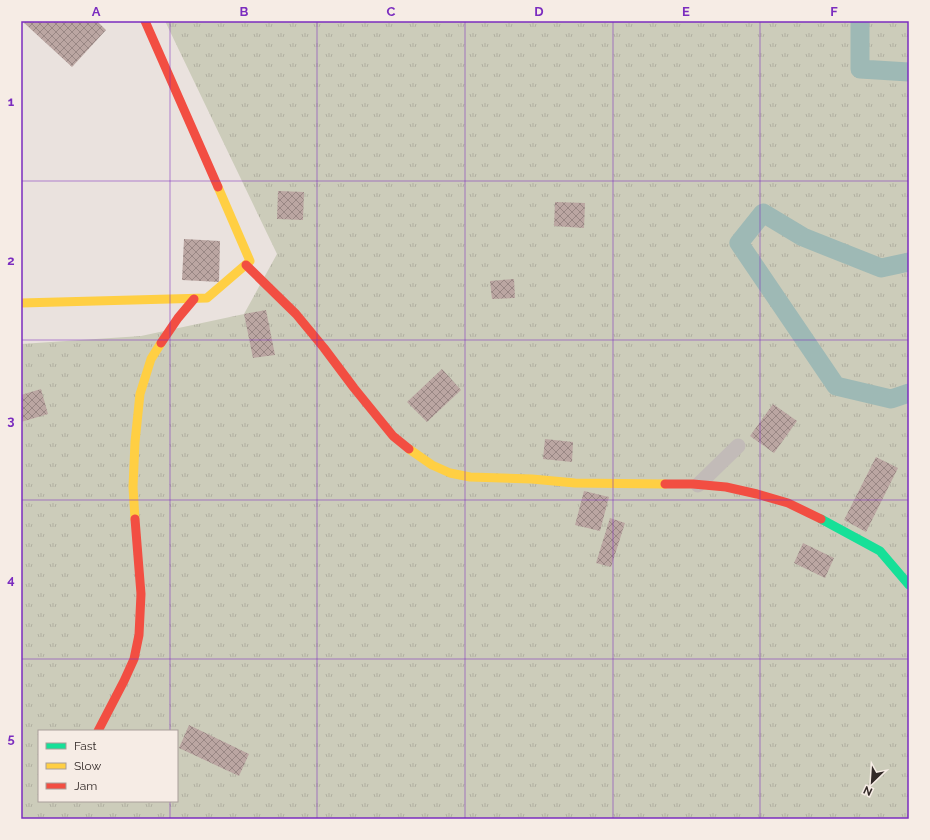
<svg xmlns="http://www.w3.org/2000/svg" width="930" height="840" viewBox="0 0 930 840" font-family="Raleway,sans-serif">
<style>
.grass{fill:url(#grass-tufts);fill-rule:evenodd}
.lines{fill:none;stroke-linecap:round;stroke-linejoin:round}
.canal{stroke:#9eb9b5;stroke-width:19}
.building{fill:url(#building-cross-hatch)}
.street{stroke:#c2bbb8;stroke-width:15}
.fast{stroke:#16e098;stroke-width:9}
.slow{stroke:#ffcf43;stroke-width:9}
.jam{stroke:#f24e42;stroke-width:9}
.grid{fill:none;stroke:#7b2cbf;stroke-width:1;stroke-opacity:0.55}
.neatline{fill:none;stroke:#7b2cbf;stroke-width:1.5}
.grid-label{font-size:13px;text-anchor:middle;font-weight:bold;fill:#7b2cbf}
</style>
<defs>
<pattern id="grass-tufts" width="24" height="20" patternUnits="userSpaceOnUse"><rect width="24" height="20" fill="#ccccba"/><path d="M3 7l-1-3M5 7V3M7 7l1-3M15 17l-1-3M17 17v-4M19 17l1-3" fill="none" stroke="#b0afa0"/></pattern>
<pattern id="building-cross-hatch" width="8" height="8" patternUnits="userSpaceOnUse"><rect width="8" height="8" fill="#bba6a2"/><path d="M0 0l8 8M0 8l8-8" fill="none" stroke="#998784"/></pattern>
</defs>
<rect width="100%" height="100%" fill="#eae2de"/>
<path class="grass" d="M165 21H909V819H21V344L141 336 244 314 277 254ZM39 731H177V801H39Z"/>
<g class="lines">
<path class="canal" d="M860 21V69L909 72
M909 262 881 268 803 237 763 213 739 243 836 386 891 399 909 393"/>
</g>
<path class="building" d="M22 21H97L106 30 72 67Z
M278 191 304 192 303 220 277 219Z
M555 202 585 203 584 228 554 226Z
M184 239 220 241 219 282 182 280Z
M514 279 515 298 492 299 490 281Z
M266 310 275 355 253 358 244 314Z
M442 369 461 390 427 422 407 402Z
M41 389 48 414 21 422V395Z
M773 404 797 421 774 453 750 436Z
M545 439 573 442 572 462 543 459Z
M876 457 898 468 866 532 844 520Z
M584 491 609 497 600 531 575 525Z
M610 518 625 523 611 567 596 563Z
M803 543 834 558 825 578 794 563Z
M189 725 249 754 239 776 179 748Z"/>
<g class="lines">
<path class="street" d="M698 485 738 446"/>
<path class="fast" d="M821 519 880 551 909 585"/>
<path class="slow" d="M21 303 207 298 250 261 218 187
M409 449 432 465 450 473 470 477 532 479 575 483 665 484
M135 519 133 487 135 442 140 394 151 359 161 343"/>
<path class="jam" d="M145 21 218 187
M246 265 296 314 324 348 354 388 393 436 409 449
M161 343 178 318 194 299
M665 484H693L726 487 757 494 788 503 821 519
M98 731 124 681 134 659 139 635 141 594 135 519"/>
</g>
<path class="grid" d="M170 21V731M317 21V819M465 21V819M613 21V819M760 21V819M21 181H909M21 340H909M21 500H909M21 659H909M170 801V819"/>
<rect width="930" height="840" fill="none" stroke="#f6ece5" stroke-width="44"/>
<rect x="38" y="730" width="140" height="72" fill="#f6ece5" stroke="#a89e99"/>
<rect x="46" y="743" width="20" height="6" fill="#16e098" stroke="#a89e99"/>
<text x="74" y="750" font-size="12" fill="#322927">Fast</text>
<rect x="46" y="763" width="20" height="6" fill="#ffcf43" stroke="#a89e99"/>
<text x="74" y="770" font-size="12" fill="#322927">Slow</text>
<rect x="46" y="783" width="20" height="6" fill="#f24e42" stroke="#a89e99"/>
<text x="74" y="790" font-size="12" fill="#322927">Jam</text>
<g transform="translate(872 782) rotate(205)" stroke="#f6ece5" stroke-width="3" paint-order="stroke">
<path d="M0-3L7 15L0 10L-7 15Z" fill="#322927"/>
<text y="-6" font-size="11" font-weight="bold" text-anchor="middle" fill="#322927">N</text>
</g>
<rect x="22" y="22" width="886" height="796" class="neatline"/>
<g class="grid-label">
<text x="96" y="16">A</text>
<text x="244" y="16">B</text>
<text x="391" y="16">C</text>
<text x="539" y="16">D</text>
<text x="686" y="16">E</text>
<text x="834" y="16">F</text>
<text x="11" y="106">1</text>
<text x="11" y="265">2</text>
<text x="11" y="425">3</text>
<text x="11" y="584">4</text>
<text x="11" y="743">5</text>
</g>
</svg>
